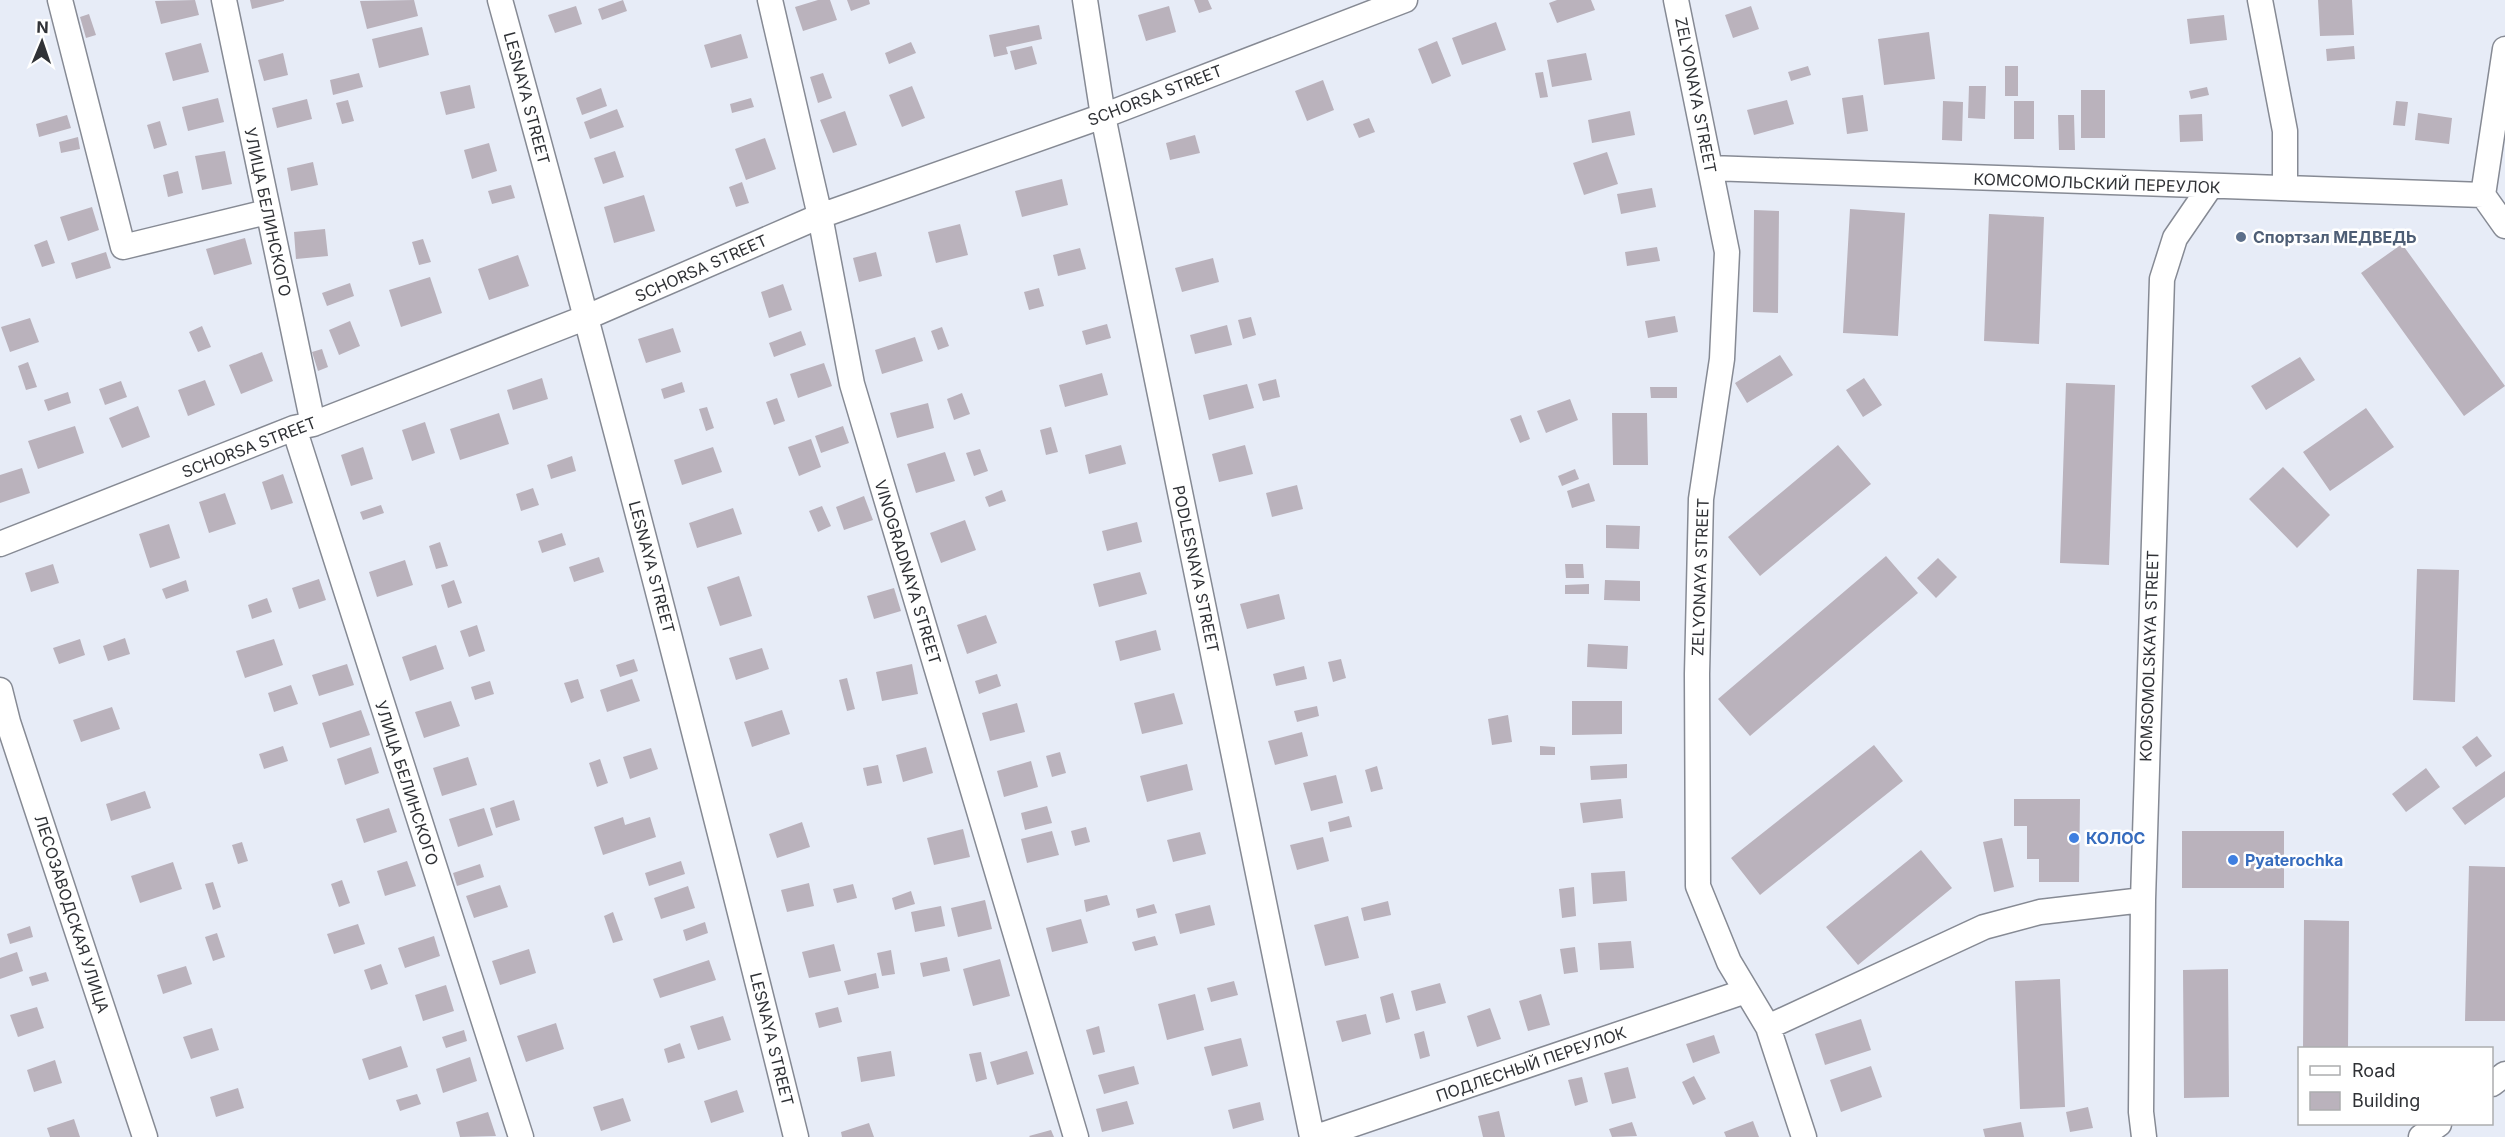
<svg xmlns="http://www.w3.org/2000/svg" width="2505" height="1137" viewBox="0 0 2505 1137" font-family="Inter,sans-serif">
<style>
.building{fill:#bab2bc}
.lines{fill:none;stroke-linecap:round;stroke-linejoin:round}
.street-casing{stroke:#868a94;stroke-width:27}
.street{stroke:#fff;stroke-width:24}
.service-dot{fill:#5c6f8a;stroke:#fff;stroke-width:2}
.shop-dot{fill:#3f7fe0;stroke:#fff;stroke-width:2}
.labels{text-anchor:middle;stroke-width:5;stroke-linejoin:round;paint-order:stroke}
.street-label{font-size:16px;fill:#303236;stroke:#fff}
.service-label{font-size:16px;font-weight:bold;fill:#4e5e75;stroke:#fff;text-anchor:start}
.shop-label{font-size:16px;font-weight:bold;fill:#366cbe;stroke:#fff;text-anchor:start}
</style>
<rect width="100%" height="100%" fill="#e7ecf7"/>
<path class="building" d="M195 0 199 15 161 24 155 1Z
M250 0H284V1L252 9Z
M414 0 418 16 367 29 360 1Z
M623 0 627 11 602 20 598 9Z
M818 0H830L837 20 803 31 795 7Z
M847 0H869L870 4 851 11Z
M1194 0H1208L1212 9 1199 13Z
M1557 0H1591L1595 10 1557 23 1549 3Z
M2318 0H2352L2354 35 2320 36Z
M576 6 582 24 555 33 548 15Z
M1169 6 1176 32 1146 41 1138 15Z
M1751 6 1759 29 1733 38 1725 15Z
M89 14 96 35 86 38 80 17Z
M2224 15 2227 40 2190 44 2187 19Z
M1496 22 1506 50 1462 65 1452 38Z
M1039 25 1042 39 1006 47 1008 54 994 57 989 35Z
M422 27 429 55 379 68 372 39Z
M1929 32 1935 79 1884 85 1878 39Z
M741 34 748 58 711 68 704 45Z
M1437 41 1451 76 1432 84 1418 49Z
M911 42 916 53 889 64 885 53Z
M201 43 209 72 173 81 165 53Z
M1032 46 1037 64 1015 70 1010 51Z
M2354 46 2355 59 2327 61 2326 49Z
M283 53 288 75 264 81 258 60Z
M1586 53 1592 80 1552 87 1547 60Z
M1808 66 1811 75 1791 81 1788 72Z
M2005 66H2018V96H2005Z
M1543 72 1548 97 1540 98 1535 73Z
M359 73 363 87 333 95 330 80Z
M823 73 832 98 818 103 810 77Z
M1323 80 1334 110 1307 121 1295 91Z
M470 85 475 108 446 115 440 92Z
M912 86 925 118 902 127 889 95Z
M1969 86H1986L1985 119 1968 118Z
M2207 87 2209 95 2191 99 2189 91Z
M601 88 607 106 582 115 576 98Z
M2081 90H2105V138H2081Z
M1863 95 1868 131 1847 134 1842 98Z
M218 98 224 122 188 131 182 107Z
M751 98 754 107 732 113 730 104Z
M307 99 312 119 277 128 272 108Z
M348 100 354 121 342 124 336 103Z
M1787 100 1794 124 1754 135 1747 110Z
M1943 101 1963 102 1962 141 1942 140Z
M2014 101H2034V139H2014Z
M2396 101 2408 102 2405 126 2393 125Z
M617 109 624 127 590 139 584 122Z
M845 111 857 145 833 153 820 120Z
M1630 111 1635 135 1592 143 1588 120Z
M2418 113 2452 118 2449 144 2415 140Z
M2202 114 2203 141 2180 142 2179 115Z
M67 115 71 128 39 137 36 124Z
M2058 115H2074L2075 150H2059Z
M1369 118 1375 132 1359 138 1353 124Z
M160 121 167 145 154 149 147 125Z
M1195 135 1200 153 1170 160 1166 143Z
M78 137 80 149 61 153 59 142Z
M765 138 776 169 746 180 735 149Z
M489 143 497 171 472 179 464 150Z
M225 151 232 184 202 190 195 156Z
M615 151 624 177 603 184 594 158Z
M1607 152 1618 184 1584 195 1573 163Z
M313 162 318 185 291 191 287 168Z
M178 171 183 193 168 197 163 175Z
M1062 179 1068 205 1022 217 1015 191Z
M742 182 749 203 736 207 729 187Z
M511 185 515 198 492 204 488 191Z
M1652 188 1656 207 1621 214 1617 194Z
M644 195 655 231 614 243 604 207Z
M92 207 99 230 68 241 60 217Z
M1850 209 1905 213 1898 336 1843 333Z
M1754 210 1779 211 1778 313 1753 312Z
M1989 214 2044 217 2039 344 1984 341Z
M960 224 968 255 936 263 928 232Z
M325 229 328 256 296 259 294 232Z
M245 238 252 264 214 275 206 249Z
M423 239 431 262 419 265 412 242Z
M47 240 55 263 42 267 34 245Z
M2402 244 2505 386 2464 416 2361 273Z
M1657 247 1660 261 1627 266 1625 252Z
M1080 248 1086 269 1058 276 1053 255Z
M106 252 111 268 76 279 71 263Z
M876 252 882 276 859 282 853 258Z
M518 255 529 286 489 300 478 269Z
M1213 258 1219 282 1182 292 1175 268Z
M430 277 442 313 401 327 389 290Z
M350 283 354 296 327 306 322 293Z
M783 284 792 310 769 318 761 292Z
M1039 288 1044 306 1029 310 1024 292Z
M1675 316 1678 332 1648 338 1645 321Z
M1251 317 1256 335 1243 339 1238 320Z
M30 318 39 342 10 352 1 327Z
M350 321 360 346 339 355 329 330Z
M1107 324 1111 338 1086 345 1082 331Z
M1227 325 1232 345 1195 354 1190 335Z
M202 326 211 347 198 352 189 332Z
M942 327 949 346 938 350 931 331Z
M673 328 681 352 646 363 638 339Z
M801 331 806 345 774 357 769 343Z
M915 337 923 361 882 374 875 350Z
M322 349 328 367 318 371 312 352Z
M262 352 273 381 241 394 229 365Z
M1780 355 1793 375 1747 403 1735 383Z
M2300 357 2315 380 2266 410 2251 386Z
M28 362 37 387 26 390 18 366Z
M824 363 832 386 798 398 790 374Z
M1102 373 1108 395 1065 407 1059 385Z
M542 378 548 399 513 410 507 390Z
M1864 378 1882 405 1863 417 1846 390Z
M1276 379 1280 397 1263 401 1258 384Z
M205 380 215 405 188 416 178 390Z
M121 381 127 397 105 405 99 389Z
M682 382 685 392 664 399 661 389Z
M2066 383 2115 385 2109 565 2060 563Z
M1247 384 1254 408 1209 420 1203 395Z
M1650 387H1677V398H1651Z
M68 392 71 403 48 411 44 400Z
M962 393 970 414 954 420 947 399Z
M777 398 785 421 774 425 766 402Z
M1570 399 1578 420 1546 433 1537 411Z
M928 403 934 428 897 438 890 413Z
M138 406 150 437 122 448 109 418Z
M707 407 714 428 706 431 699 409Z
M2366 408 2394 447 2330 491 2303 452Z
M499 413 509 444 460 460 450 429Z
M1612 413H1647L1648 465H1613Z
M1521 415 1530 439 1520 443 1510 419Z
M425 422 435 453 412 461 402 430Z
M75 426 84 453 38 469 28 441Z
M843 426 849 443 821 453 815 436Z
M1051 427 1058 452 1046 455 1040 430Z
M811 439 821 467 799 476 788 447Z
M1121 445 1126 464 1089 474 1085 455Z
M1245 445 1253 474 1219 482 1212 454Z
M1838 445 1871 484 1760 576 1728 537Z
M363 447 373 479 351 486 341 455Z
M713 447 722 472 682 485 674 460Z
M980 449 988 471 974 476 966 453Z
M945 452 955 481 916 493 907 464Z
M572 456 576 471 551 479 547 465Z
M2283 467 2330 515 2297 548 2249 499Z
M22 468 30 493 0 503V475Z
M1575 469 1579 479 1562 486 1558 476Z
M283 474 293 503 271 510 262 482Z
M1589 483 1595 501 1572 508 1567 491Z
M1297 485 1303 509 1272 517 1266 493Z
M533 488 539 505 521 511 516 494Z
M1002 490 1006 501 989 507 985 497Z
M225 493 236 524 209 533 199 502Z
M864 496 873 520 844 530 836 507Z
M381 505 384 513 363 520 360 512Z
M822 506 831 526 818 532 809 511Z
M733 508 742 534 697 548 689 523Z
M965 520 976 550 941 563 930 533Z
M1137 522 1142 542 1107 551 1102 531Z
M169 524 180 558 150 568 139 534Z
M1606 525 1640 526 1639 549 1606 548Z
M562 533 566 545 542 553 538 541Z
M440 542 448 566 436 569 429 546Z
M1886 556 1918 593 1750 736 1718 699Z
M599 557 604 572 574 582 569 567Z
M1938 558 1957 577 1936 598 1917 578Z
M405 560 413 585 377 597 369 572Z
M53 564 59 583 31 592 25 573Z
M1565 564H1583L1584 578H1566Z
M2417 569 2459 570 2455 702 2413 700Z
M1140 572 1147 594 1099 607 1093 584Z
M739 576 752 616 720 626 707 587Z
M319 579 326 600 299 609 292 588Z
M186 580 189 591 166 599 162 589Z
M454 580 462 603 448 608 441 585Z
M1605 580 1640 581V601L1604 600Z
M1589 584V594H1565V585Z
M894 588 901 611 874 619 867 596Z
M1279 594 1285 619 1247 629 1240 604Z
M267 598 272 612 252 619 248 605Z
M986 615 997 643 967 654 957 625Z
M477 625 485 651 469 657 460 631Z
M1156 630 1161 650 1120 661 1115 641Z
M125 638 130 654 108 661 103 646Z
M80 639 85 655 59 664 53 648Z
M274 639 283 665 245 678 236 651Z
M1588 644 1628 646 1627 669 1587 667Z
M436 645 444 669 410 681 402 657Z
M762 648 769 669 736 680 729 658Z
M634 659 638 671 620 677 616 665Z
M1341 659 1346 678 1333 682 1328 662Z
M347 664 354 685 319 696 312 675Z
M912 664 918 694 882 701 876 672Z
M1304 666 1307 679 1276 686 1273 674Z
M997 674 1001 686 979 694 975 681Z
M847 678 855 709 847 711 839 680Z
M578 679 584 698 571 703 564 683Z
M632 679 640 701 607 712 600 690Z
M490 681 494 694 475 700 471 687Z
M291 685 298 704 274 712 268 693Z
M1174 693 1183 724 1142 734 1134 703Z
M451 701 460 726 424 738 415 712Z
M1572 701H1622V734L1572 735Z
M1017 703 1025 732 990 741 982 713Z
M1317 706 1319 716 1297 722 1294 711Z
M112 707 120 729 81 742 73 720Z
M361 710 370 735 330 748 322 723Z
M782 710 790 734 752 747 744 722Z
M1508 715 1512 742 1492 745 1488 719Z
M1302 732 1308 756 1275 765 1268 741Z
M2477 736 2492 756 2476 767 2462 747Z
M1874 745 1903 781 1760 895 1731 858Z
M283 746 288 761 264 769 259 754Z
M1540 746 1555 747V755H1540Z
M371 747 379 773 345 785 337 759Z
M926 747 933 773 903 782 896 755Z
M651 748 658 769 630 779 623 757Z
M1060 752 1066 773 1052 777 1046 756Z
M468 757 477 785 442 796 433 768Z
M600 759 608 783 597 787 589 763Z
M1031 761 1038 787 1004 797 997 771Z
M1187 764 1193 790 1147 802 1140 776Z
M1627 764V778L1591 780 1590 766Z
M878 765 882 783 867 786 863 768Z
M1377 766 1383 789 1371 792 1365 770Z
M2426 768 2440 787 2406 812 2392 794Z
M2505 771V797L2465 825 2452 808Z
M1336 775 1343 803 1311 811 1303 783Z
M145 791 151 808 111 821 106 804Z
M1621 799 1623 818 1583 823 1580 803Z
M2014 799H2080L2079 882H2039V859H2027V826H2014Z
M514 800 520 820 496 828 490 808Z
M1047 806 1052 823 1025 830 1021 813Z
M389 808 397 832 364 843 356 819Z
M484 808 493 835 458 847 449 819Z
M1349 816 1352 827 1330 832 1328 822Z
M623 817 625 825 650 817 656 837 603 855 594 827Z
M802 822 810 847 777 858 769 834Z
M1086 827 1090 842 1075 846 1071 831Z
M963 829 970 857 934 865 927 838Z
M1052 831 1059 855 1027 863 1021 839Z
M2182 831H2284V888H2182Z
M1200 832 1206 854 1173 862 1167 840Z
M1323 837 1329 861 1297 870 1290 845Z
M2002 838 2014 887 1994 892 1983 842Z
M242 842 248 861 238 864 232 845Z
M1921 850 1952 888 1858 965 1826 927Z
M407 861 416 886 385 896 377 871Z
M681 861 685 874 649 886 645 873Z
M173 862 182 889 140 903 131 876Z
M480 864 484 877 457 886 453 873Z
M2469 866 2505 867V1021H2465Z
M1625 871 1627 901 1593 904 1591 873Z
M342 880 350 903 339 907 331 884Z
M213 882 221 907 213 910 205 884Z
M809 883 814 906 787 912 781 890Z
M853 884 857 898 837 903 833 889Z
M500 885 508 907 474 918 466 896Z
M688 886 695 908 661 919 654 898Z
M1574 887 1576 916 1562 918 1559 889Z
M911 891 915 904 895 910 892 898Z
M1107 895 1110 905 1086 912 1084 900Z
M985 900 992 929 958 937 951 908Z
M1388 901 1391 915 1364 921 1361 908Z
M1154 904 1157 913 1138 918 1136 909Z
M1210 905 1215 925 1180 934 1175 914Z
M941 906 945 926 915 932 911 912Z
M613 912 623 940 613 943 604 916Z
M1348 916 1359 958 1325 966 1314 925Z
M1081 919 1088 943 1052 952 1046 928Z
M2304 920 2349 921 2348 1048H2303Z
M705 922 708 933 686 941 683 930Z
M358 924 365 944 334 954 327 934Z
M30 926 33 937 10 944 7 934Z
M217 933 225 957 213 961 205 937Z
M434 936 440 956 405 968 398 948Z
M1155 936 1158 945 1135 951 1132 942Z
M1631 941 1634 968 1600 970 1598 943Z
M834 944 841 971 809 978 802 952Z
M1575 947 1578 972 1564 974 1560 949Z
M529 949 536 973 500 985 492 961Z
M891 950 895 974 882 976 877 953Z
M17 952 23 971 0 979V958Z
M947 957 950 971 923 977 920 963Z
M1000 959 1010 996 973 1006 963 969Z
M709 960 716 980 660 998 653 979Z
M381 964 388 984 371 990 364 970Z
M186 966 192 984 163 994 157 975Z
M2228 969 2229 1097 2184 1098 2183 970Z
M46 972 49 981 32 986 29 977Z
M876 973 879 988 848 995 844 981Z
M2060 979 2065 1107 2020 1109 2015 981Z
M1234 981 1238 995 1211 1002 1207 988Z
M1440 983 1446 1003 1416 1011 1411 991Z
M446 985 454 1011 423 1021 415 995Z
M1393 993 1400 1019 1386 1023 1380 997Z
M1195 994 1204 1030 1167 1040 1158 1004Z
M1541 994 1550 1025 1528 1031 1519 1001Z
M37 1007 44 1028 18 1037 10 1015Z
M838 1007 842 1022 819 1028 815 1013Z
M1490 1008 1501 1039 1477 1047 1467 1016Z
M1366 1014 1371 1034 1342 1042 1336 1021Z
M723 1016 731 1040 698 1050 690 1026Z
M1861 1019 1871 1050 1825 1065 1815 1034Z
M556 1023 564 1049 526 1062 517 1036Z
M1099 1026 1105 1052 1093 1055 1086 1030Z
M212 1028 219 1050 191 1059 183 1037Z
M464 1030 467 1041 446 1048 442 1037Z
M1424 1031 1430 1056 1420 1059 1414 1034Z
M1714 1035 1720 1053 1693 1063 1686 1044Z
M1241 1038 1248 1066 1212 1076 1204 1047Z
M680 1043 685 1058 668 1063 664 1049Z
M401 1046 408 1067 369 1080 362 1059Z
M891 1051 895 1076 861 1082 857 1057Z
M1027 1051 1034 1074 997 1085 990 1062Z
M981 1052 987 1079 976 1082 969 1054Z
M470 1057 477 1081 443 1093 436 1069Z
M55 1060 62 1083 34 1092 27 1070Z
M1134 1066 1139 1084 1104 1094 1098 1075Z
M1871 1066 1882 1097 1841 1112 1830 1080Z
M1628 1067 1636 1098 1612 1104 1604 1073Z
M1694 1076 1706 1099 1693 1105 1682 1082Z
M1582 1077 1588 1102 1575 1106 1568 1080Z
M238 1088 244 1108 216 1117 210 1097Z
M737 1090 744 1112 711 1123 704 1101Z
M417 1094 421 1104 400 1111 396 1100Z
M623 1098 631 1121 601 1131 593 1107Z
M1127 1101 1134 1124 1102 1132 1096 1109Z
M1260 1102 1264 1120 1233 1129 1228 1110Z
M2088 1107 2093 1128 2070 1132 2066 1112Z
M1499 1111 1505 1137H1483L1478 1116Z
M488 1112 496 1136 460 1137 456 1122Z
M74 1119 80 1137H50L47 1128Z
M1753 1121 1759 1137H1726L1724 1132Z
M1632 1122 1637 1136 1612 1137 1609 1129Z
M2021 1122 2024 1137H1985L1983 1129Z
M869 1123 874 1137H842L841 1132Z
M1051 1130 1054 1137H1030L1029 1136Z"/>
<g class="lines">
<defs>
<path id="street" d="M60 0 123 247 267 212
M224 0 313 424
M500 0C604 378 702 757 796 1137
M770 0 820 216 852 384 1076 1137
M1085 0 1103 116 1312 1137
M1676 0 1727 252 1722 359 1701 499 1697 674 1698 886 1729 962 1768 1027 1804 1137
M2260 0 2285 131V188
M2505 49 2483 195 2505 226
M1710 168 2483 195
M294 428 521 1137
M0 544 294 428 313 424 587 317 820 216 1103 116 1405 0
M0 690 8 722 145 1137
M1768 1027 1984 927 2040 912 2143 900
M2492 1084 2505 1074
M1316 1137 1746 991
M2144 1137 2141 1112 2143 900 2162 279 2175 238 2210 187
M2421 1137 2439 1124"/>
</defs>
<use href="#street" class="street-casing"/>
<use href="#street" class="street"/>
</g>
<circle class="service-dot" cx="2241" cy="237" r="6"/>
<g class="shop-dot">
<circle cx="2074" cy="838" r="6"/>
<circle cx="2233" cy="860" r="6"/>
</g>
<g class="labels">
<g class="street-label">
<text transform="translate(1155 95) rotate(-21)" y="6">SCHORSA STREET</text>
<text transform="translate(1696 95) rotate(79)" y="6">ZELYONAYA STREET</text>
<text transform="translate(527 98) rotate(75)" y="6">LESNAYA STREET</text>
<text transform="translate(2097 183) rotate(2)" y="6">КОМСОМОЛЬСКИЙ ПЕРЕУЛОК</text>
<text transform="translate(268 212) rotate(78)" y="6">УЛИЦА БЕЛИНСКОГО</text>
<text transform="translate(701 268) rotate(-24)" y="6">SCHORSA STREET</text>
<text transform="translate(249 447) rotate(-21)" y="6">SCHORSA STREET</text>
<text transform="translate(652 567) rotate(75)" y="6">LESNAYA STREET</text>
<text transform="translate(1196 569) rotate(78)" y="6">PODLESNAYA STREET</text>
<text transform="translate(908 572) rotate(73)" y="6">VINOGRADNAYA STREET</text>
<text transform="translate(1700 577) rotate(-88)" y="6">ZELYONAYA STREET</text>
<text transform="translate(2149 656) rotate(-88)" y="6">KOMSOMOLSKAYA STREET</text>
<text transform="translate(407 783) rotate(72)" y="6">УЛИЦА БЕЛИНСКОГО</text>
<text transform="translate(72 914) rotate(72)" y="6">ЛЕСОЗАВОДСКАЯ УЛИЦА</text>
<text transform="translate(772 1039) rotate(76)" y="6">LESNAYA STREET</text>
<text transform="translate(1531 1064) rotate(-19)" y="6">ПОДЛЕСНЫЙ ПЕРЕУЛОК</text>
</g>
<g class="service-label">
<text x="2253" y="243">Спортзал МЕДВЕДЬ</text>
</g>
<g class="shop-label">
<text x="2086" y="844">КОЛОС</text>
<text x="2245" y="866">Pyaterochka</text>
</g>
</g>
<rect x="2298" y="1047" width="195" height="78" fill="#ffffff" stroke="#acadaf" stroke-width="1.5"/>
<rect x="2310" y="1066" width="30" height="9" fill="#ffffff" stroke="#acadaf" stroke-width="1.5"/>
<text x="2352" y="1077" font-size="18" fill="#303236">Road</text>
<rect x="2310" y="1092" width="30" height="18" fill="#bab2bc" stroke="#acadaf" stroke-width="1.5"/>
<text x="2352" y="1107" font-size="18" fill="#303236">Building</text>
<g transform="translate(42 42) rotate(2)" stroke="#ffffff" stroke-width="4.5" paint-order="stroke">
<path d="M0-4.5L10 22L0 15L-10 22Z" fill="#303236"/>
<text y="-9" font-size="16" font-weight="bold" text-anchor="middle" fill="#303236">N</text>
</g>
</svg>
